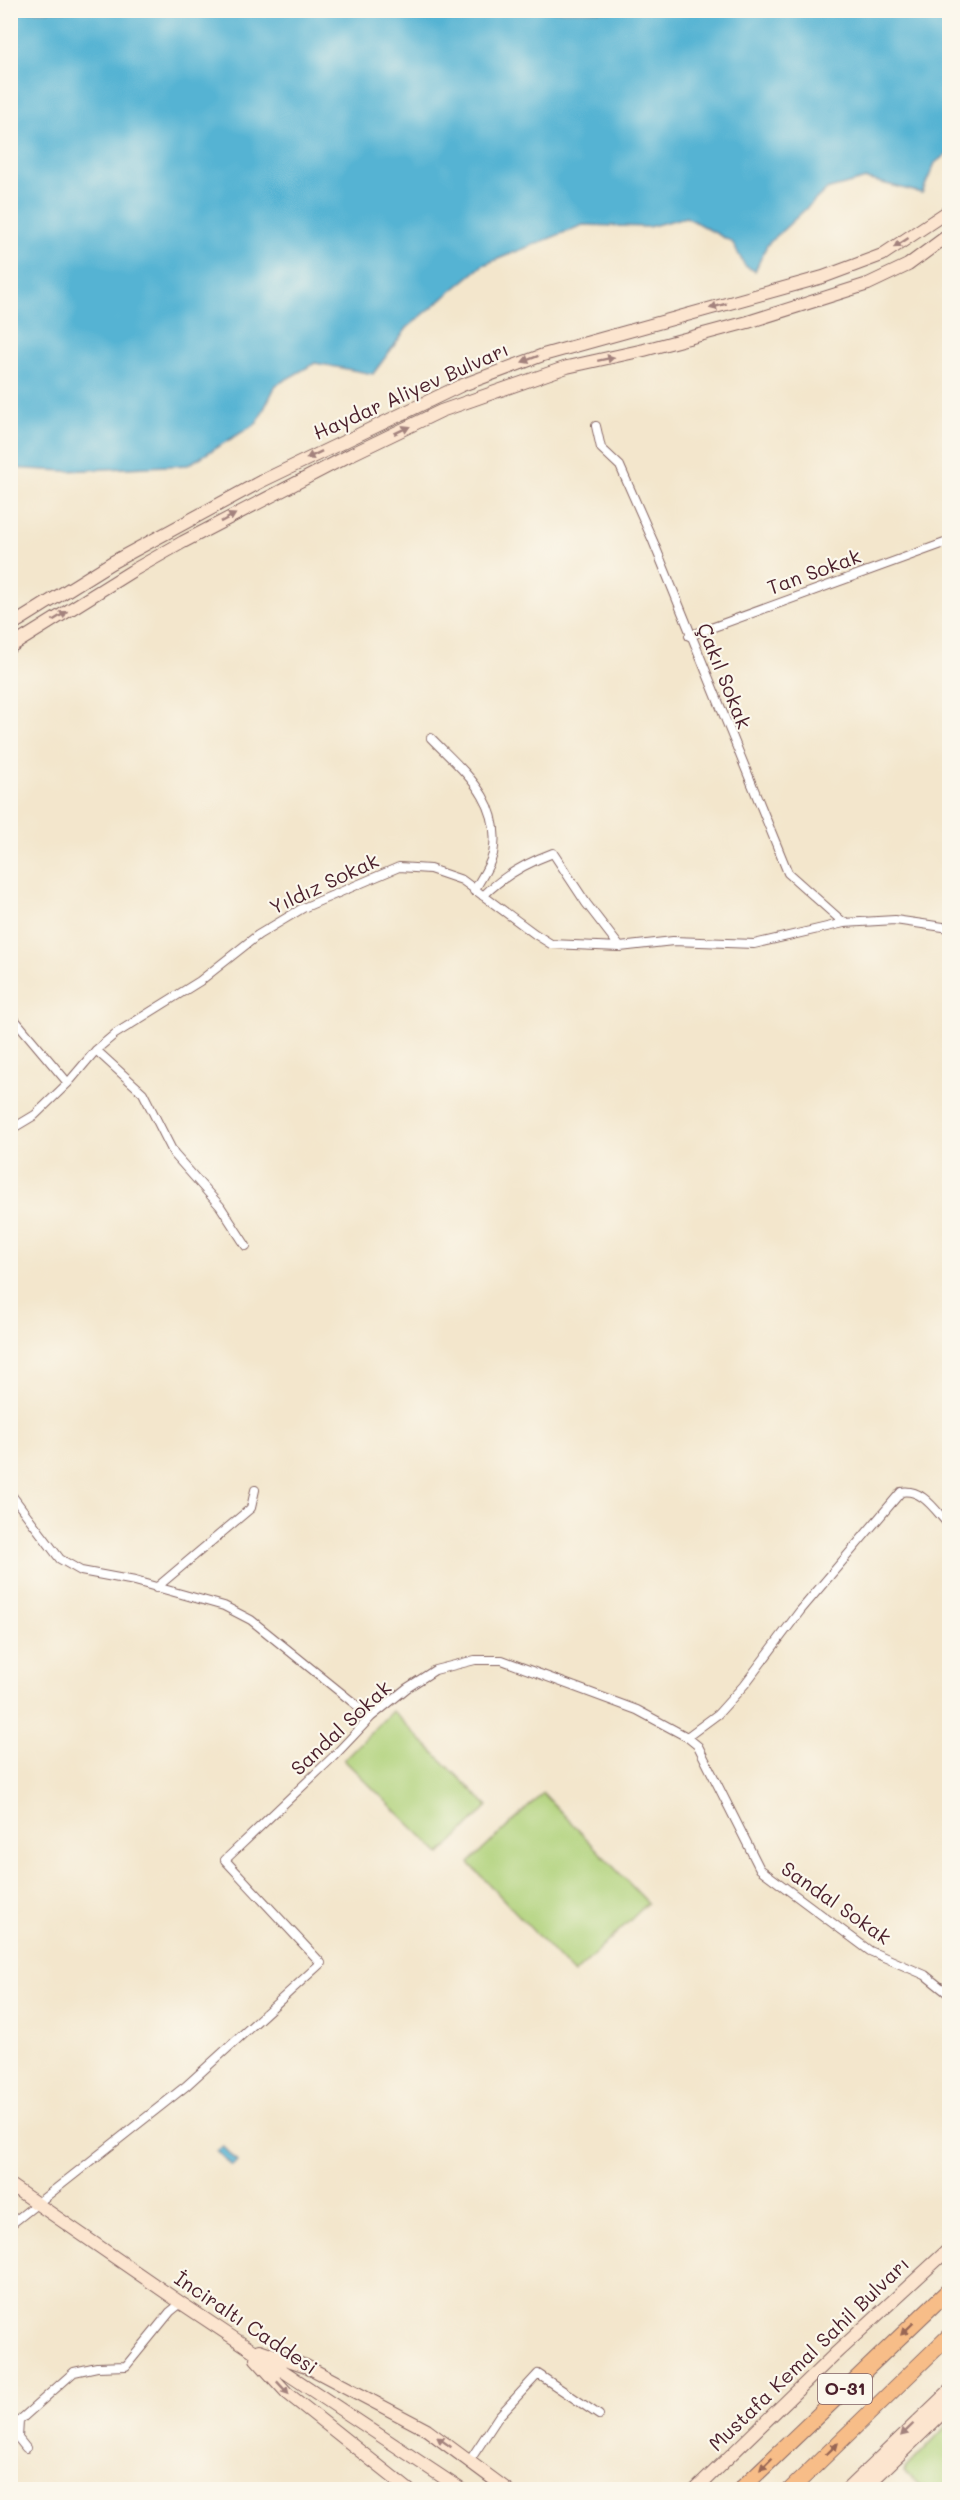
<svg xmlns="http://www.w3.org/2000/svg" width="960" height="2500" viewBox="0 0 960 2500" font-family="Mali,sans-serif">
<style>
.green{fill:#afd179;stroke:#7c7852;stroke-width:1.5}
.water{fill:#54b3d3;stroke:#4f697f;stroke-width:1.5}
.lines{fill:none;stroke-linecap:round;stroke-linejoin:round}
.street-casing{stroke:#856563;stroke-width:10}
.secondary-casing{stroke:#856563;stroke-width:14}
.highway-casing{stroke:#856563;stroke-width:17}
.street{stroke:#fff;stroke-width:8}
.secondary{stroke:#fce5cf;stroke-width:12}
.highway{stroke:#f7bd88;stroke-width:15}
.oneway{fill:#a3827d}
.oneway2{fill:#986655}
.labels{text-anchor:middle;stroke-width:4.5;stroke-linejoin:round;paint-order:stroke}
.shield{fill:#fbf7ec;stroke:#7f6065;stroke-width:1.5}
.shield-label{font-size:18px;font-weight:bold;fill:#4a1f2b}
.street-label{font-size:20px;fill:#4a1f2b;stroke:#fbf7ec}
</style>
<rect width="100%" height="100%" fill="#fbf7ec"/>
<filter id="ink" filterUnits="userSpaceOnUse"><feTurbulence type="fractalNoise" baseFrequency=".0167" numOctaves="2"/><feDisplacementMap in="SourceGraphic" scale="12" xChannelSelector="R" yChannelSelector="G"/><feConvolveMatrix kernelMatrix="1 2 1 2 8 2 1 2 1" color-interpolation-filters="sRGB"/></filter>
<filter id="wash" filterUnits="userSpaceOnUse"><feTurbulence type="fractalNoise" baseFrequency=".008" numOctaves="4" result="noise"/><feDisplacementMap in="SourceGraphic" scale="24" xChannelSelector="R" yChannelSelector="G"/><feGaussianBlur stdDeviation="1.35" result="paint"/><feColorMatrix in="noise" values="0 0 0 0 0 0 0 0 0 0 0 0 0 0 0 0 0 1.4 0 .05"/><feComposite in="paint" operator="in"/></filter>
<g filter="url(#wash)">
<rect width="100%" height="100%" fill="#f3e6cc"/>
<path class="green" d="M392 1711 488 1806 440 1854 344 1760Z
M543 1793 648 1903 574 1974 469 1863Z
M949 2423V2489H924L904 2471Z"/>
<path class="water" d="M10 11H949V152L935 163 922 193 866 179 826 190 767 245 755 271 745 266 732 242 686 217 648 227 583 225 483 265 407 328 373 374 315 363 276 385 257 423 188 465 65 471 11 468Z
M223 2146 237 2161 232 2166 217 2151Z"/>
</g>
<g filter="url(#ink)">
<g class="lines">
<defs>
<path id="street" d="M596 426 601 448 620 466 653 541 788 873 844 923
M689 636 950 541
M431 738C464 772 503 801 493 854 490 866 480 880 474 891
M483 896C503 876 526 863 553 853L586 903 620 947
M10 1014 68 1083
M96 1050 143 1093 174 1154 220 1206 246 1246
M10 1130 35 1115 68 1083 96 1050 115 1034 200 981 258 935 303 908 399 867 430 869 462 880 535 934 551 944 620 947 673 941 754 944 844 923 895 920 950 928
M10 1493 60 1559 81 1571 135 1581 224 1606 251 1620 371 1717
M156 1588 251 1508 255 1490
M687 1737 718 1714 745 1684 800 1611 901 1492C923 1488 936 1512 950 1526
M10 2225 186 2086 321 1963 225 1860 333 1757 371 1717 407 1688 435 1670 475 1660H502L637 1710 687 1737 698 1746 760 1869 870 1951 925 1975 950 1995
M26 2448 18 2438 19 2421 74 2372 97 2367 126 2366 170 2312 181 2303
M470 2460 499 2416 538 2374 599 2415"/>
<path id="secondary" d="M10 626 111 563 262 481 460 386 543 355 823 277 882 255 950 210
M10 647 132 571 183 542 352 454 441 411 567 367 644 350 748 322 868 284 908 265 950 234
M10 2185 181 2303 462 2490
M259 2350 306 2366 427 2430 508 2490
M256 2359 287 2393 409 2490
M695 2490 835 2354 950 2248
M846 2490 950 2390
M863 2490 950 2406"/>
<path id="highway" d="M740 2490 950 2289
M790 2490 950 2335"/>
</defs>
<use href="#street" class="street-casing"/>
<use href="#secondary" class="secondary-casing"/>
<use href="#highway" class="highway-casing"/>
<use href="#street" class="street"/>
<use href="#secondary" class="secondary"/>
<use href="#highway" class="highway"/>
</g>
<defs><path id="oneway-solid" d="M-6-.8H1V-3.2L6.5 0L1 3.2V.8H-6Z" transform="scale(1.5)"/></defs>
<g class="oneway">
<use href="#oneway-solid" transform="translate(901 243) rotate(147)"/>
<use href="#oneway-solid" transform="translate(718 306) rotate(164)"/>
<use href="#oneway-solid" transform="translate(530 359) rotate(159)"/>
<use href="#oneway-solid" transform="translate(606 359) rotate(-12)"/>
<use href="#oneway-solid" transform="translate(402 430) rotate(-25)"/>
<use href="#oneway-solid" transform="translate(314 455) rotate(154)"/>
<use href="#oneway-solid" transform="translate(228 518) rotate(-28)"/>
<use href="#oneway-solid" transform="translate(60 616) rotate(-32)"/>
<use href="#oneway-solid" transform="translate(283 2388) rotate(47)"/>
<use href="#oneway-solid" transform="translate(907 2430) rotate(136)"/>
<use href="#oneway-solid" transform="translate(444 2442) rotate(-145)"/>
</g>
<g class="oneway2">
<use href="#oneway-solid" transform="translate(907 2329) rotate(136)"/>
<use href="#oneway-solid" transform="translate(832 2449) rotate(-44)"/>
<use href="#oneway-solid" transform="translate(766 2464) rotate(136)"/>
</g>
</g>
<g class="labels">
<rect class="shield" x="818" y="2374" width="54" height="30" rx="4.5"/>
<g class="shield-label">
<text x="845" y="2395">O-31</text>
</g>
<g class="street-label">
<text transform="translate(411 391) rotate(-24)" y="7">Haydar Aliyev Bulvarı</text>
<text transform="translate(814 572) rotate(-20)" y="7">Tan Sokak</text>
<text transform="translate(724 676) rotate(68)" y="7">Çakıl Sokak</text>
<text transform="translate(324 884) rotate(-25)" y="7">Yıldız Sokak</text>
<text transform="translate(341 1728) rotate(-43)" y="7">Sandal Sokak</text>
<text transform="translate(836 1903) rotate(35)" y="7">Sandal Sokak</text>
<text transform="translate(246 2323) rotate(34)" y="7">İnciraltı Caddesi</text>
<text transform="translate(809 2354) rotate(-44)" y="7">Mustafa Kemal Sahil Bulvarı</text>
</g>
</g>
<rect width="960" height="2500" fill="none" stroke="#fbf7ec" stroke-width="36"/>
</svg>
